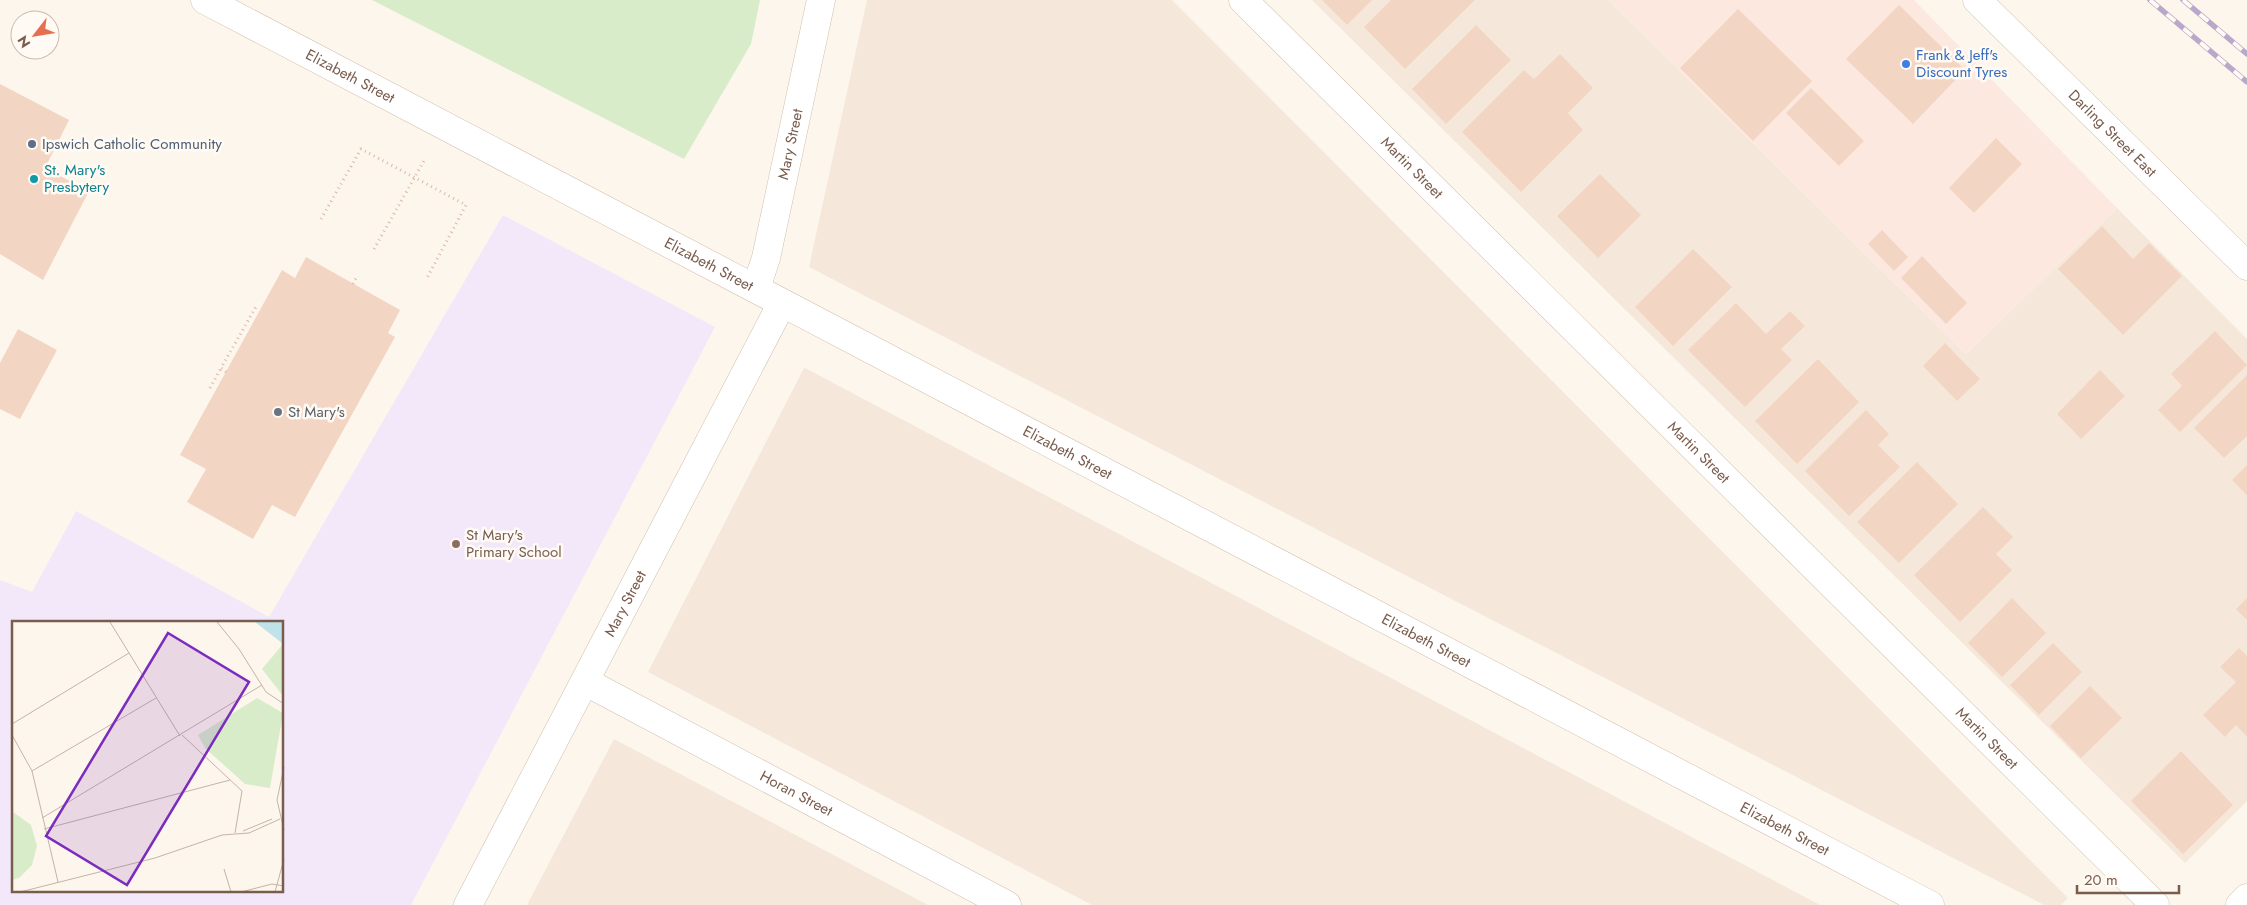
<svg xmlns="http://www.w3.org/2000/svg" width="2247" height="905" viewBox="0 0 2247 905" font-family="Jost,sans-serif">
<style>
.residential{fill:#f5e8da}
.commercial{fill:#fde8e0}
.education{fill:#f3e8fa;fill-rule:evenodd}
.green{fill:#d8ecc9}
.building{fill:#f3d5c3}
.lines{fill:none;stroke-linecap:round;stroke-linejoin:round}
.street-casing{stroke:#d1beb0;stroke-width:29}
.secondary-casing{stroke:#d6c0b0;stroke-width:29}
.path{stroke:#d9b8a5;stroke-width:3;stroke-dasharray:1 4;stroke-linecap:butt}
.street{stroke:#fff;stroke-width:28}
.secondary{stroke:#fff;stroke-width:28}
.rail-casing{stroke:#b9a8c9;stroke-width:5.5}
.rail{stroke:#fffaf3;stroke-width:4;stroke-dasharray:11;stroke-linecap:butt}
.shop-dot{fill:#3f7fe0;stroke:#fffaf3;stroke-width:2}
.service-dot{fill:#5c6f8a;stroke:#fffaf3;stroke-width:2}
.culture-dot{fill:#0f9aa8;stroke:#fffaf3;stroke-width:2}
.worship-dot{fill:#6b7280;stroke:#fffaf3;stroke-width:2}
.education-dot{fill:#8d6e63;stroke:#fffaf3;stroke-width:2}
.labels{text-anchor:middle;stroke-width:5;stroke-linejoin:round;paint-order:stroke}
.shop-label{font-size:15px;fill:#366cbe;stroke:#fffaf3;text-anchor:start}
.street-label{font-size:15px;fill:#7a5c4d;stroke:#fffaf3}
.service-label{font-size:15px;fill:#4e5e75;stroke:#fffaf3;text-anchor:start}
.culture-label{font-size:15px;fill:#0d838f;stroke:#fffaf3;text-anchor:start}
.worship-label{font-size:15px;fill:#5b616d;stroke:#fffaf3;text-anchor:start}
.education-label{font-size:15px;fill:#785e54;stroke:#fffaf3;text-anchor:start}
.inset-road{fill:none;stroke:#c5b3a7;stroke-width:1}
.view{fill:#7b2cbf;fill-opacity:0.15;stroke:#7b2cbf;stroke-width:2.5}
.inset-edge{fill:none;stroke:#7a5c4d;stroke-width:2.5}
</style>
<rect width="100%" height="100%" fill="#fdf6ec"/>
<path class="residential" d="M867 0H1172L2068 898 2061 905H2044L809 267Z
M1312 0H1608L1966 354 2117 208 2247 339V801L2185 863Z
M804 368H805L1820 905H1092L648 672Z
M614 739 928 905H527Z"/>
<path class="commercial" d="M1608 0H1914L2117 208 1966 354Z"/>
<path class="education" d="M503 215 715 327 411 905H0V580L32 592 76 511 269 617ZM14 622H282V891H14Z"/>
<path class="green" d="M372 0H760L751 44 684 159Z"/>
<path class="building" d="M1322 0H1372L1347 25Z
M1391 0H1475L1405 69 1364 27Z
M1899 5 1965 70 1913 124 1846 59Z
M1738 9 1812 81 1753 141 1680 68Z
M1476 25 1511 60 1446 124 1412 89Z
M1560 54 1593 88 1568 113 1583 130 1521 192 1462 132 1524 70 1534 79Z
M0 84 69 120 45 168 89 191 43 280 0 254Z
M1811 88 1864 141 1839 166 1786 113Z
M1996 138 2022 164 1974 213 1949 188Z
M1600 174 1641 215 1598 258 1557 216Z
M2102 226 2133 259 2149 243 2182 276 2123 335 2058 269Z
M1882 230 1908 257 1894 271 1868 244Z
M1693 249 1732 287 1673 346 1635 307Z
M1922 256 1967 303 1946 324 1901 278Z
M306 257 400 310 388 333 395 337 295 517 272 505 253 539 187 502 206 469 180 455 282 270 295 278Z
M1736 303 1766 334 1790 311 1805 326 1781 349 1792 360 1745 407 1688 350Z
M18 329 57 350 20 419 0 409V363Z
M2215 331 2247 365 2180 432 2158 410 2182 386 2171 374Z
M1945 343 1980 379 1957 401 1923 366Z
M1818 359 1859 402 1797 464 1755 421Z
M2100 370 2125 396 2081 439 2057 414Z
M2247 375V436L2224 458 2194 428Z
M1866 410 1889 434 1878 445 1900 467 1849 516 1805 471Z
M1917 462 1958 504 1899 563 1857 522Z
M2247 465V495L2232 480Z
M1983 507 2013 537 1996 554 2012 570 1960 622 1914 575Z
M2012 598 2046 633 2002 677 1968 643Z
M2247 598V620L2236 609Z
M2053 643 2082 672 2039 715 2010 685Z
M2239 648 2247 656V737L2236 725 2225 737 2203 715 2236 682 2220 667Z
M2090 686 2122 718 2081 758 2050 726Z
M2181 751 2233 805 2183 854 2131 801Z"/>
<g class="lines">
<defs>
<g id="street">
<path id="s1" d="M1243 0 2155 905"/>
<path id="s2" d="M756 288 766 258 821 0"/>
<path id="s3" d="M586 682 1007 905"/>
<path id="s4" d="M468 905 782 303"/>
</g>
<g id="secondary">
<path id="s5" d="M205 0 1930 905"/>
<path id="s6" d="M1977 0 2247 266"/>
<path d="M2240 905 2247 898"/>
</g>
</defs>
<use href="#street" class="street-casing"/>
<use href="#secondary" class="secondary-casing"/>
<path class="path" d="M321 219 361 149 466 205 427 278
M374 249 425 159
M353 284 357 276
M226 372 221 368 257 305
M210 388 221 368"/>
<use href="#street" class="street"/>
<use href="#secondary" class="secondary"/>
<defs>
<path id="rail" d="M2150 0 2247 82
M2183 0 2247 54"/>
</defs>
<use href="#rail" class="rail-casing"/>
<use href="#rail" class="rail"/>
</g>
<circle class="shop-dot" cx="1906" cy="64" r="5"/>
<circle class="service-dot" cx="32" cy="144" r="5"/>
<circle class="culture-dot" cx="34" cy="179" r="5"/>
<circle class="worship-dot" cx="278" cy="412" r="5"/>
<circle class="education-dot" cx="456" cy="544" r="5"/>
<g class="labels">
<g class="shop-label">
<text x="1916" y="60">Frank &amp; Jeff's<tspan x="1916" dy="17">Discount Tyres</tspan></text>
</g>
<g class="street-label">
<text dy="5" stroke="none"><textPath href="#s5" startOffset="164">Elizabeth Street</textPath></text>
<text dy="5" stroke="none"><textPath href="#s6" startOffset="190">Darling Street East</textPath></text>
<text dy="5" stroke="none"><textPath href="#s2" startOffset="148">Mary Street</textPath></text>
<text dy="5" stroke="none"><textPath href="#s1" startOffset="238">Martin Street</textPath></text>
<text dy="5" stroke="none"><textPath href="#s5" startOffset="569">Elizabeth Street</textPath></text>
<text dy="5" stroke="none"><textPath href="#s5" startOffset="974">Elizabeth Street</textPath></text>
<text dy="5" stroke="none"><textPath href="#s1" startOffset="642">Martin Street</textPath></text>
<text dy="5" stroke="none"><textPath href="#s4" startOffset="340">Mary Street</textPath></text>
<text dy="5" stroke="none"><textPath href="#s5" startOffset="1379">Elizabeth Street</textPath></text>
<text dy="5" stroke="none"><textPath href="#s1" startOffset="1048">Martin Street</textPath></text>
<text dy="5" stroke="none"><textPath href="#s3" startOffset="238">Horan Street</textPath></text>
<text dy="5" stroke="none"><textPath href="#s5" startOffset="1784">Elizabeth Street</textPath></text>
</g>
<g class="service-label">
<text x="42" y="149">Ipswich Catholic Community</text>
</g>
<g class="culture-label">
<text x="44" y="175">St. Mary's<tspan x="44" dy="17">Presbytery</tspan></text>
</g>
<g class="worship-label">
<text x="288" y="417">St Mary's</text>
</g>
<g class="education-label">
<text x="466" y="540">St Mary's<tspan x="466" dy="17">Primary School</tspan></text>
</g>
</g>
<g transform="translate(12 621)">
<rect width="271" height="271" fill="#fdf6ec"/>
<path d="M271 23V75L250 48ZM245 77 271 92 258 167 233 163 193 127 186 114ZM1 191 19 204 25 225 20 244 7 257 0 259Z" fill="#d8ecc9"/>
<path d="M243 1H271V23L270 22Z" fill="#bfe3e8"/>
<path class="inset-road" d="M98 1 168 115M205 1 227 28 254 71 272 83M0 103 117 32M0 114 20 150 46 261M170 114 230 170 223 212M272 146 265 179 272 209M20 150 144 77M30 197 250 64M32 208 218 159M231 210 260 198M212 248 219 271M8 271 143 237 210 214 237 212 268 198M229 271 260 263 272 265M263 271 272 238"/>
<path class="view" d="M156 12 237 61 115 264 34 215Z"/>
<rect width="271" height="271" class="inset-edge"/>
</g>
<g transform="translate(35 35) rotate(239)"><circle r="24" fill="#fffaf3" stroke="#cabbb1"/>
<path d="M0-4L9 19L0 12L-9 19Z" fill="#e76f51"/>
<text y="-8" font-size="14" font-weight="bold" text-anchor="middle" fill="#7a5c4d">N</text>
</g>
<path d="M2077 885v8h102v-8" fill="none" stroke="#7a5c4d" stroke-width="2.5"/>
<text x="2084" y="885" font-size="15" fill="#7a5c4d" stroke="#fffaf3" stroke-width="4" paint-order="stroke">20 m</text>
</svg>
